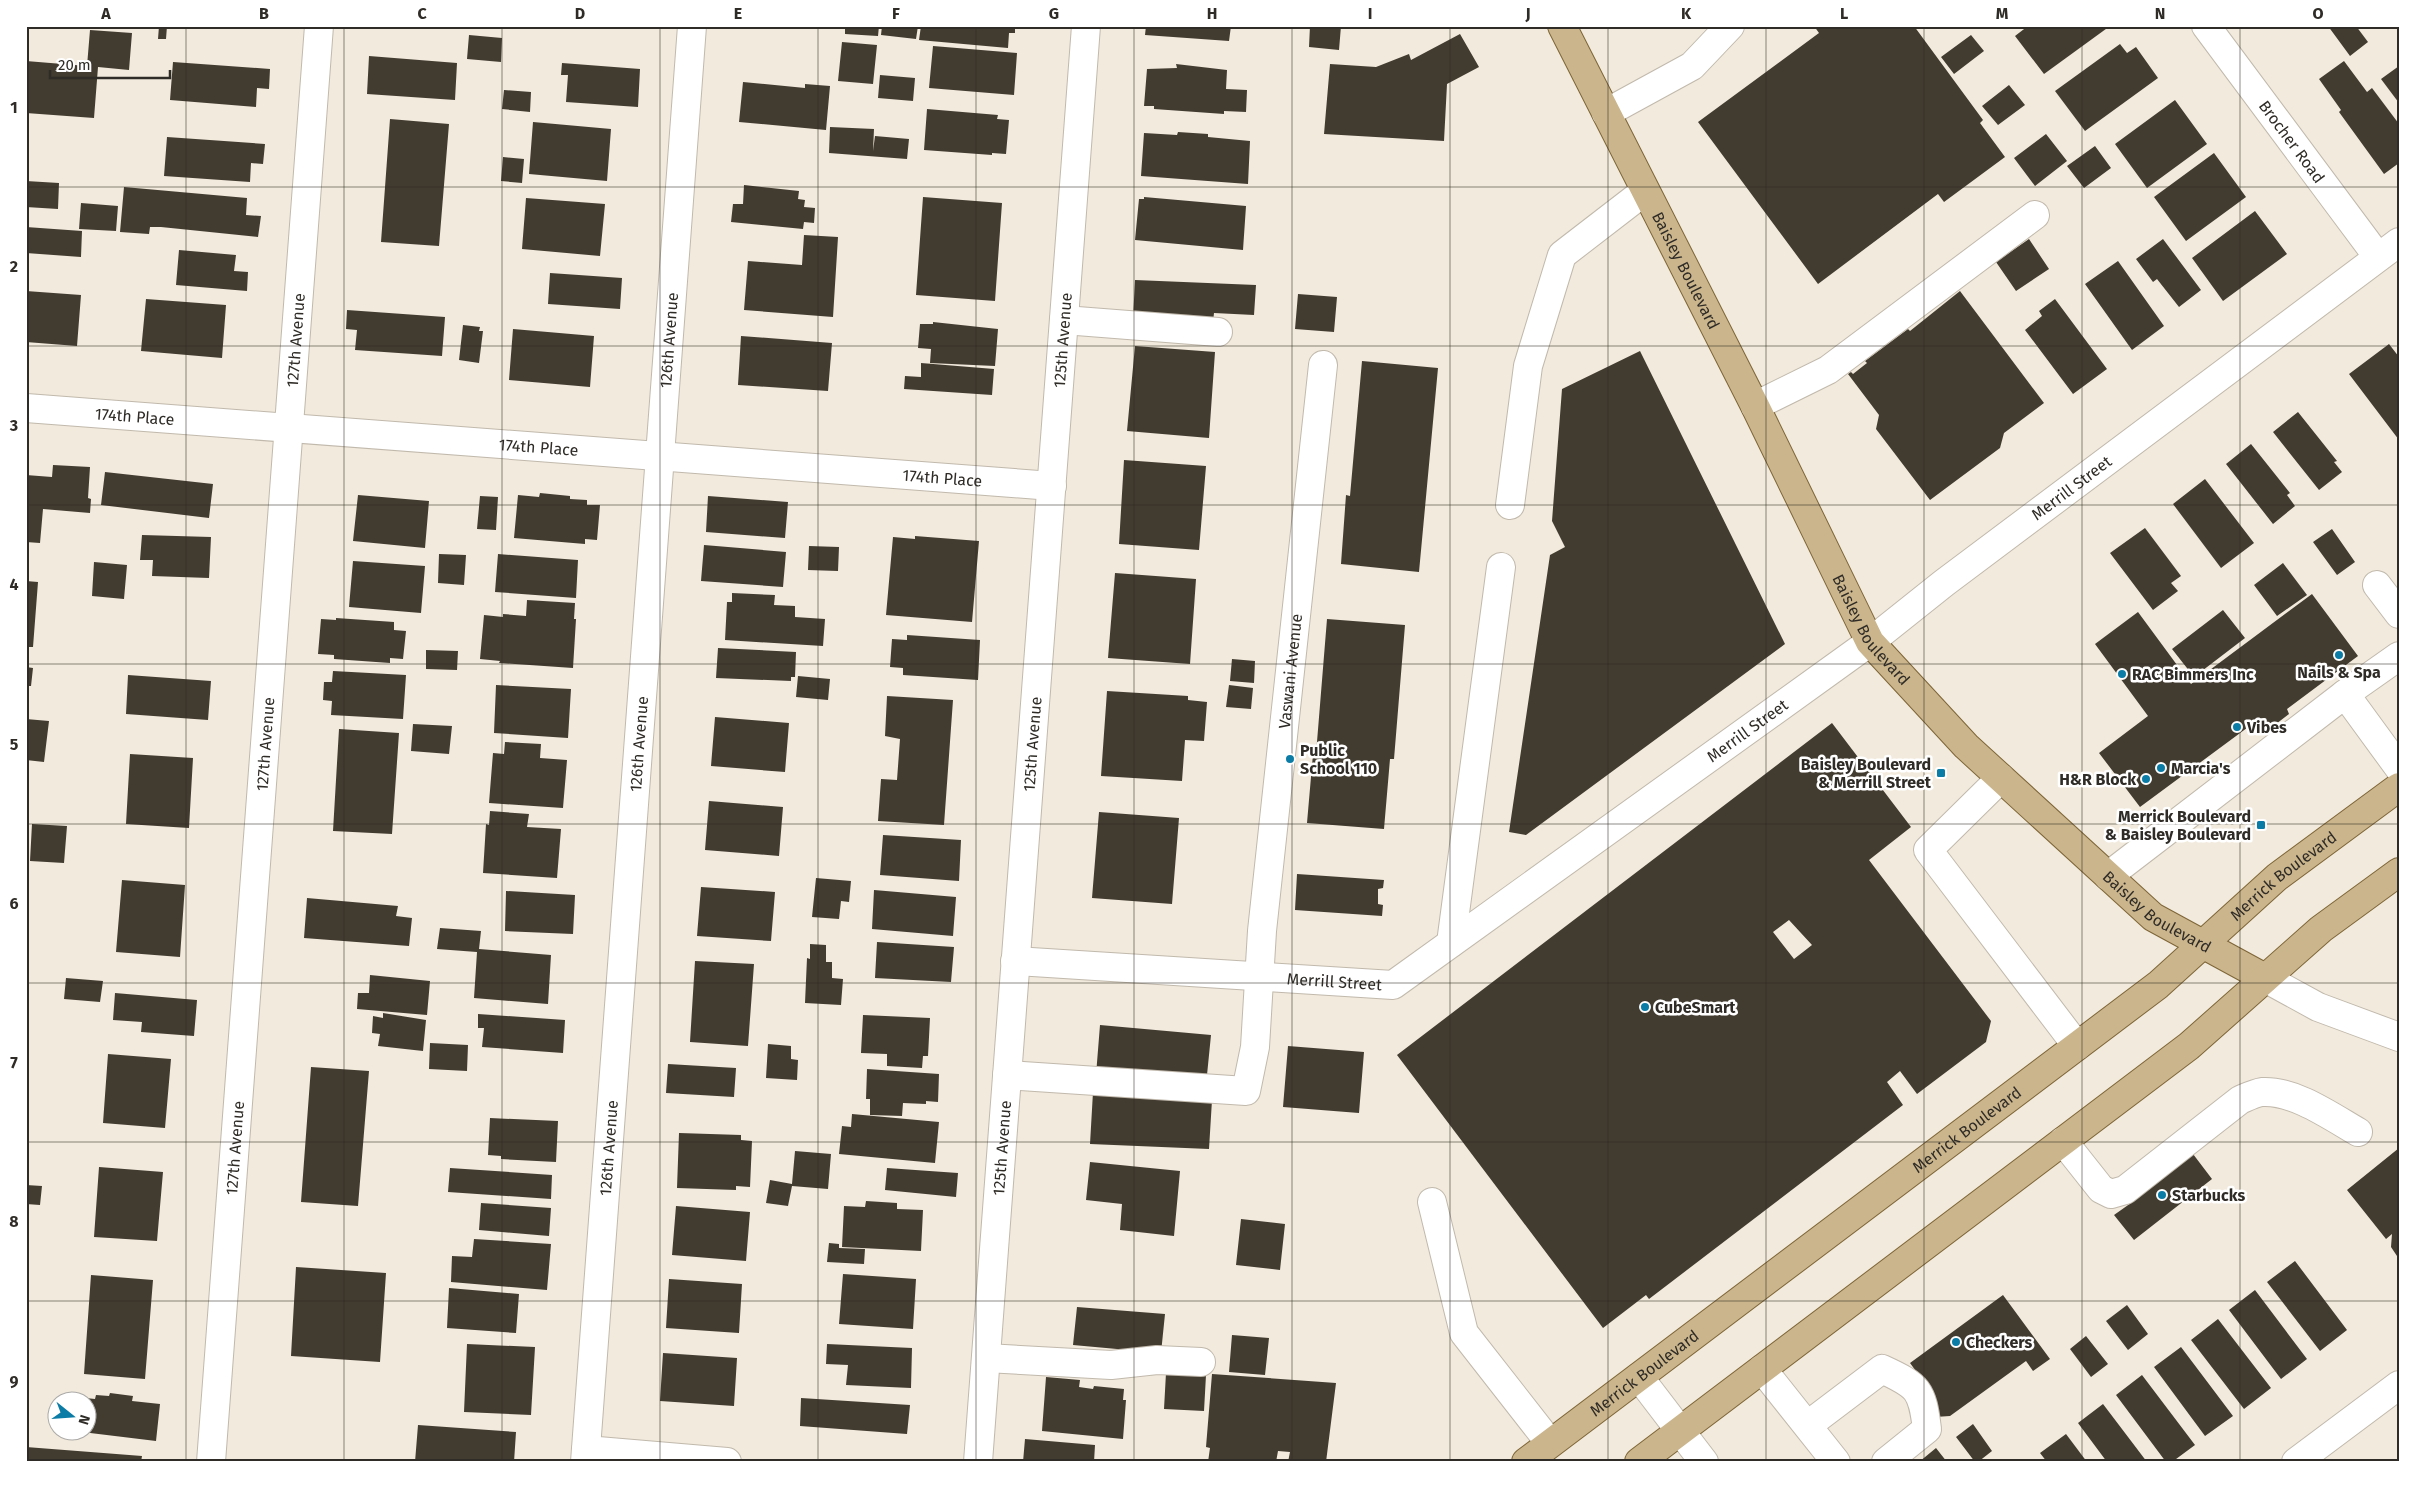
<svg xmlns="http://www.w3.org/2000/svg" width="2425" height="1488" viewBox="0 0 2425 1488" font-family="'Fira Sans',sans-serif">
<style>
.building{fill:#423b30;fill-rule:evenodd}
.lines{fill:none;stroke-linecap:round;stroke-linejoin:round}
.minor-casing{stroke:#c1b9ac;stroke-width:30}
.major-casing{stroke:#7e6537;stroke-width:30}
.minor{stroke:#fff;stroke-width:28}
.major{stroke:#cbb58c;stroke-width:28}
.grid{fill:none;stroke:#2f2c27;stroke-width:1;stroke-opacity:0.55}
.poi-dot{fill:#0b7ca5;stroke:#fff;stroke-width:2}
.labels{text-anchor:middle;stroke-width:5;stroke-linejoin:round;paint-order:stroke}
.street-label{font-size:16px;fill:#2f2c27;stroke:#fff}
.poi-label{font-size:16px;font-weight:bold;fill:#2f2c27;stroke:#fff;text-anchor:start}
.neatline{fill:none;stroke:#2f2c27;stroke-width:2}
.grid-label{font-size:16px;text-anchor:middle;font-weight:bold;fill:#2f2c27}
</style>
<rect width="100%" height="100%" fill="#f2eadc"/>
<path class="building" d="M159 26H167L166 39H158Z
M845 26H879L878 36 845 34Z
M882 26H918L916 39 881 35Z
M921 26H1015V33H1009L1008 48 919 40Z
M1146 26H1231L1229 41 1145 35Z
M1310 26H1341L1339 50 1309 47Z
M1814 26H1914L1983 120 1980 123 2005 157 1944 202 1938 194 1818 284 1698 122 1819 33Z
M2028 26H2110L2044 74 2015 36Z
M2328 26H2356L2368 42 2350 56Z
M90 30 132 33 129 70 98 67 94 118 26 113V61L87 66Z
M1460 34 1479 67 1447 84 1444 141 1324 134 1330 64 1376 67 1409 54 1411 60Z
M469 35 502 38 501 62 467 59Z
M1971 35 1984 51 1954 74 1941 57Z
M842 42 877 45 873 84 838 81Z
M2120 44 2127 53 2136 47 2158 78 2085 131 2055 91Z
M933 46 1017 53 1014 95 929 88Z
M369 56 457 63 455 100 367 94Z
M2344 61 2367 92 2372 88 2399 124V163L2384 174 2339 112 2341 110 2319 79Z
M173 62 270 69 269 89 257 88 256 107 170 100Z
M562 63 640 69 638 107 566 102 568 75H561Z
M1176 64 1227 70 1226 89 1247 90 1246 112 1224 111V114L1154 109V106H1144L1147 69 1177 68Z
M2399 66V103L2381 79Z
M880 75 915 78 913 101 878 98Z
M743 82 805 88V84L830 86 826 130 739 122Z
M2009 85 2025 105 1998 125 1982 106Z
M504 90 531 92 530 112 502 109Z
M2175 100 2207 144 2147 188 2115 144Z
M927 109 998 115 997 119 1009 120 1006 154 992 153V155L924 150Z
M390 119 449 124 439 246 381 242Z
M533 122 611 129 607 181 529 174Z
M830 127 874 129 873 151 875 136 909 139 907 159 829 153Z
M1178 132 1208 134V137L1250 141 1248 184 1141 176 1144 133 1177 135Z
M2046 134 2067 161 2035 186 2014 158Z
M167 137 265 144 263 164 251 163 250 182 164 176Z
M2095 146 2111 168 2084 188 2067 166Z
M2214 153 2246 197 2186 241 2154 197Z
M503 157 524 159 522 183 501 181Z
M26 181 59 183 58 209 26 207Z
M744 185 799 191 798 199 805 200 804 207 815 208 814 223 804 222 803 229 731 222 733 204H743Z
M124 187 247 198 246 215 261 216 258 237 161 227H150L149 234 120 232Z
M923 197 1002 203 995 301 916 295Z
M1144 197 1246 206 1243 250 1135 240 1139 199H1144Z
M526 198 605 204 600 256 522 249Z
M81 203 118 206 116 231 79 229Z
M2255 211 2287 254 2223 301 2192 258Z
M26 227 82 231 81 257 26 253Z
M804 235 838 237 833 317 744 310 748 261 802 265Z
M2029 239 2049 269 2016 291 1996 262Z
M2163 239 2201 290 2179 307 2157 279 2153 282 2136 259Z
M179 250 236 255 234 271 248 272 247 291 176 285Z
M2118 261 2164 326 2132 350 2085 284Z
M550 273 622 278 620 309 548 304Z
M1135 280 1256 285 1254 315 1214 313 1213 322 1133 319Z
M26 291 81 295 77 346 26 342Z
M1960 291 2044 403 2004 433 2000 448 1930 500 1876 429 1879 415 1848 374 1851 372 1853 374 1867 363 1865 361 1908 329 1910 331Z
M1298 294 1337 297 1334 332 1295 329Z
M146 299 226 305 222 358 141 351Z
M2055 299 2107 369 2073 394 2025 330 2042 316 2039 311Z
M347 310 445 317 442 356 355 350 357 330 346 329Z
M933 322 998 329 995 366 930 363 931 349 918 348 920 324H933Z
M463 325 480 327 479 331H483L479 363 459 360Z
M513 329 594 336 590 387 509 380Z
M741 336 832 343 828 391 738 385Z
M2389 344 2399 357V440L2349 374Z
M1135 346 1215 352 1209 438 1127 431Z
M1640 351 1785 644 1526 835 1509 832 1550 555 1565 547 1552 521 1562 389Z
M1362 361 1438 368 1419 572 1341 564 1346 495 1350 496Z
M921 363 994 369 992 395 904 389 905 376 921 377Z
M2298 412 2337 461 2334 462 2342 472 2319 490 2273 432Z
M2251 444 2290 493 2287 495 2295 506 2273 524 2226 464Z
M1124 460 1206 466 1199 550 1119 544Z
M53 465 90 467 88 498 91 499 90 513 43 509 40 543 26 542V475L52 477Z
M105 472 213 484 209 518 101 505Z
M2205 479 2254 543 2221 568 2173 504Z
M540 493 570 496V499L587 500V505H600L597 540 585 539V544L514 538 518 495 539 497Z
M358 495 429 501 425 548 353 541Z
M480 496 498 497 496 530 477 529Z
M708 496 788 502 785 538 706 532Z
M2145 528 2181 576 2171 583 2178 591 2153 610 2110 553Z
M2332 529 2355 562 2337 575 2313 542Z
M142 535 211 537 209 578 152 576 153 560H140Z
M915 536 979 541 972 622 886 615 893 537 915 539Z
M704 545 786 552 783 587 701 581Z
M809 546 839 547 838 571 808 570Z
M439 554 466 555 464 585 438 583Z
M498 554 578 560 576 598 495 592Z
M353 561 425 566 421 613 349 607Z
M94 562 127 565 124 599 92 596Z
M2283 563 2307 595 2277 616 2254 585Z
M1115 573 1196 579 1190 664 1108 658Z
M26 581 38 582 33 647H26Z
M732 593 775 595 774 605 795 606V617L825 619 823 646 725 640 727 602H732Z
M2312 594 2358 656 2287 709 2289 714 2263 734 2255 722 2140 807 2099 753 2148 716 2095 644 2138 612 2191 684Z
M527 600 575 603 574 619H576L573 668 499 663 500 661 480 659 484 615 503 617V614L526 616Z
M2223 610 2245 638 2194 677 2172 649Z
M336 618 394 622V630L406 631 403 659 390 658V663L334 659V655L318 654 321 619 336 620Z
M1327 619 1405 625 1394 759H1390L1384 829 1307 823 1313 754H1316Z
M907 635 980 640 978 680 903 675V668L890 667 892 639 907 640Z
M718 648 796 652 795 677H791V681L716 678Z
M426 650 458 651 457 670 426 669Z
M1232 659 1255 661 1254 683 1230 681Z
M26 667 33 668 31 686H26Z
M333 671 406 675 403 719 331 715 332 701 323 700 324 682H332Z
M128 675 211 681 208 720 126 714Z
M798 676 830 679 828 700 796 697Z
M496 685 571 689 568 738 494 733Z
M1229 685 1253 688 1251 709 1226 707Z
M1107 691 1188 696V700L1207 702 1204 741 1185 740 1182 781 1101 776Z
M887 696 953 700 944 825 878 821 881 779 897 780 900 739 885 736Z
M715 717 789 723 785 772 711 766Z
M26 719 49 721 44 762 26 760Z
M1832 723 1911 827 1869 860 1991 1021 1986 1042 1917 1094 1900 1071 1887 1082 1903 1105 1649 1299 1646 1295 1603 1328 1397 1055ZM1789 920 1812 945 1794 959 1773 932Z
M413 724 452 726 449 754 411 751Z
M339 729 399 733 392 834 333 831Z
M505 742 541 744 540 758 567 760 563 808 489 803 493 753 504 754Z
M130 754 193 758 189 828 126 824Z
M709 801 783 807 779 856 705 850Z
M490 811 529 814 527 827 561 829 557 878 483 873 486 824 489 825Z
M1099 812 1179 818 1172 904 1092 898Z
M32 824 67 826 64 863 30 861Z
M883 835 961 840 959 881 880 875Z
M1297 874 1384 880 1383 888 1378 889V904L1383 905 1382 916 1295 910Z
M816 878 851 881 849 902 841 901 839 919 812 917Z
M122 880 185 885 180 957 116 952Z
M701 887 775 892 771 941 697 936Z
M874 890 956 897 953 936 872 929Z
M506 891 575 895 573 934 505 931Z
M307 898 398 906 396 916 412 918 409 946 304 938Z
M440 928 481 931 479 949 551 955 548 1004 474 998 477 952 437 949Z
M877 942 954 947 951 982 875 978Z
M810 944 826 945V962H832V978L843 979 841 1005 805 1003 807 958 810 959Z
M695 961 754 964 748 1046 690 1042Z
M370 975 430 981 427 1015 357 1009 358 993H369Z
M66 978 103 981 100 1002 64 999Z
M115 993 197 1000 194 1036 141 1032 142 1022 113 1020Z
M383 1013 426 1020 423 1051 378 1046 380 1034 372 1033 373 1016 383 1018Z
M478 1014 565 1020 563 1053 482 1047 484 1028H478Z
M863 1015 930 1018 928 1056H923L922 1068 887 1066V1054L861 1053Z
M1100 1025 1211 1035 1206 1085 1096 1075Z
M430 1043 468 1045 467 1071 429 1069Z
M768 1044 791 1046V1059L798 1060 797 1080 766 1078Z
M1288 1046 1364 1052 1359 1113 1283 1107Z
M108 1054 171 1059 165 1128 103 1123Z
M668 1064 736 1068 734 1097 666 1093Z
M311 1067 369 1071 358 1206 301 1202Z
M867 1069 939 1074 938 1102 926 1101V1104L903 1103 902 1116 870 1115V1099H866Z
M1093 1092 1212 1100 1209 1149 1090 1144Z
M852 1114 939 1122 935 1163 839 1154 842 1126 851 1127Z
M490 1118 558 1121 556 1162 501 1159V1156L488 1155Z
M679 1133 741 1135V1140L752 1141 750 1187 736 1186V1190L677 1188Z
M2399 1148V1259L2391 1247 2392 1234 2386 1239 2347 1190Z
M795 1151 831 1154 828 1189 792 1186 788 1206 766 1203 770 1180 792 1184Z
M2193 1154 2212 1179 2134 1240 2114 1215 2131 1203 2128 1199 2145 1191Z
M1090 1162 1180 1171 1174 1236 1120 1230 1122 1204 1086 1200Z
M99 1167 163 1172 157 1241 94 1237Z
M450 1168 552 1175 551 1199 448 1192Z
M887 1168 958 1173 956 1197 885 1190Z
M26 1185 42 1186 40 1205 26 1204Z
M866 1201 897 1203V1209L923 1210 921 1251 842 1247 844 1206 865 1207Z
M481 1203 551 1208 549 1236 479 1230Z
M676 1206 750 1212 746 1261 672 1255Z
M1241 1219 1285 1224 1280 1270 1236 1265Z
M474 1239 551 1244 547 1290 451 1282 452 1256 472 1257Z
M829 1243 839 1244V1248L865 1249 864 1264 827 1262Z
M2295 1261 2347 1330 2320 1351 2267 1282Z
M296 1267 386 1273 380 1362 291 1356Z
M843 1274 916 1279 913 1329 839 1324Z
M91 1275 153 1280 145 1379 84 1374Z
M669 1279 742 1284 739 1333 666 1328Z
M449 1288 519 1294 516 1333 447 1328Z
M2255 1290 2307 1359 2281 1379 2229 1310Z
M2003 1295 2050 1359 2033 1371 2026 1361 1950 1416 1935 1417V1397L1910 1363Z
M2127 1305 2148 1334 2128 1350 2106 1321Z
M1077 1307 1165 1314 1161 1353 1073 1345Z
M2218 1319 2271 1388 2244 1409 2191 1340Z
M1232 1335 1269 1338 1265 1375 1229 1372Z
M2086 1336 2108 1364 2091 1377 2070 1349Z
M467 1344 535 1347 531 1415 464 1412Z
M827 1344 912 1348 911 1388 846 1385 848 1365 826 1364Z
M2181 1347 2233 1416 2205 1436 2154 1367Z
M663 1353 737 1358 734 1406 660 1401Z
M1166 1373 1206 1375 1204 1411 1164 1409Z
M1212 1374 1336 1383 1326 1462H1288L1290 1452 1278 1451 1276 1462H1208L1210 1448 1206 1447Z
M2142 1375 2195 1445 2172 1462H2166L2116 1395Z
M1046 1377 1080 1380 1079 1387 1093 1389 1094 1386 1124 1389 1123 1400H1126L1123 1439 1042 1431Z
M110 1393 133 1396 132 1401 160 1404 156 1441 82 1432 88 1430V1400H76V1397L95 1399 96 1395 109 1396Z
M801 1398 910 1405 907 1434 800 1426Z
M2103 1404 2147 1462H2107L2078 1423Z
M1973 1424 1992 1451 1978 1462H1975L1956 1437Z
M418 1425 516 1432 514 1462H415Z
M2066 1434 2087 1462H2047L2040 1453Z
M1025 1439 1095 1445 1094 1462H1023Z
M26 1447 142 1456 141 1462H26Z
M1936 1448 1947 1462H1919Z"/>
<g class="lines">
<defs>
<g id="minor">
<path id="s1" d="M2206 26 2378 257"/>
<path d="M1606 113 1692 66 1730 26"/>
<path d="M1064 320 1218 332"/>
<path d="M1755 406 1828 370 2035 215"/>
<path id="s2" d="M26 408 1052 486"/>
<path d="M1510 505 1528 366 1562 255 1645 191"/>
<path d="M2377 585 2399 614"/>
<path d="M2345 694 2399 656"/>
<path d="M2001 778 1928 850 2077 1046"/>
<path d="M2108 876 2345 694 2399 768"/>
<path d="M1451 943 1501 567"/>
<path id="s3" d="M1015 961 1393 985 1870 642 1944 583 2399 242"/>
<path d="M2265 978 2318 1007 2399 1037"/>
<path id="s4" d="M1007 1075 1246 1091 1255 1047 1262 931 1323 365"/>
<path d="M2063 1141 2101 1189 2111 1194 2125 1190 2240 1100C2247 1097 2255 1093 2262 1092 2294 1090 2332 1117 2358 1132"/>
<path d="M1432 1202 1464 1333 1550 1443"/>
<path d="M986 1358 1111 1365 1157 1360 1201 1362"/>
<path d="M1762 1369 1836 1462"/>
<path d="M1639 1377 1704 1462"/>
<path d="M1808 1425 1882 1369C1919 1386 1922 1390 1927 1429L1886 1462"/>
<path d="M586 1450 727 1462"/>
<path id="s5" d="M211 1462 319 26"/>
<path id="s6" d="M585 1462 692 26"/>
<path id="s7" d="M978 1462 1086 26"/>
<path d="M2296 1462 2399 1385"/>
</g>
<g id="major">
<path id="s8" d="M1562 26 1755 406 1870 642 1966 746 2153 917 2265 978"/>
<path id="s9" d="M1526 1462 2158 985 2277 877 2399 787"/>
<path d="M1639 1462 2189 1046 2321 929 2399 872"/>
</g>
</defs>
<use href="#minor" class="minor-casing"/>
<use href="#major" class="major-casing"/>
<use href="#minor" class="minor"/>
<use href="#major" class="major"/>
</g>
<path class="grid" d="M186 26V1462M344 26V1462M502 26V1462M660 26V1462M818 26V1462M976 26V1462M1134 26V1462M1292 26V1462M1450 26V1462M1608 26V1462M1766 26V1462M1924 26V1462M2082 26V1462M2240 26V1462M26 187H2399M26 346H2399M26 505H2399M26 664H2399M26 824H2399M26 983H2399M26 1142H2399M26 1301H2399"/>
<g class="poi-dot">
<circle cx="2339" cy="655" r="5"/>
<circle cx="2122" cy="674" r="5"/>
<circle cx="2237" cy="727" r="5"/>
<circle cx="1290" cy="759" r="5"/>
<circle cx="2161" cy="768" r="5"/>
<rect x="1936" y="768" width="10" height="10" rx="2.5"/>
<circle cx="2146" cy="779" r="5"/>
<rect x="2256" y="820" width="10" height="10" rx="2.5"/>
<circle cx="1645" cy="1007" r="5"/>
<circle cx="2162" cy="1195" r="5"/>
<circle cx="1956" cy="1342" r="5"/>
</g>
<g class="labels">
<g class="street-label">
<text dy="6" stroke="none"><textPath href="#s1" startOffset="144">Brocher Road</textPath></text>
<text dy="6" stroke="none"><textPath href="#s8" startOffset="274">Baisley Boulevard</textPath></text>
<text dy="6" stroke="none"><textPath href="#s5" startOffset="1125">127th Avenue</textPath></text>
<text dy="6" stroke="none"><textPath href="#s6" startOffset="1125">126th Avenue</textPath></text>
<text dy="6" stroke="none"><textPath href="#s7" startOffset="1125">125th Avenue</textPath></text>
<text dy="6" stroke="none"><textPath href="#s2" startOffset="109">174th Place</textPath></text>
<text dy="6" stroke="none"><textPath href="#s2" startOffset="514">174th Place</textPath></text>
<text dy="6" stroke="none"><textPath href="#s2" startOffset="919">174th Place</textPath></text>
<text dy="6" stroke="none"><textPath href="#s3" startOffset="1220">Merrill Street</textPath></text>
<text dy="6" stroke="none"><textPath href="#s8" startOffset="679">Baisley Boulevard</textPath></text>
<text dy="6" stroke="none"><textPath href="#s4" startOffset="662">Vaswani Avenue</textPath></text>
<text dy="6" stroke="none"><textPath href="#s3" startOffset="815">Merrill Street</textPath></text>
<text dy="6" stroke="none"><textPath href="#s5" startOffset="720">127th Avenue</textPath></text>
<text dy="6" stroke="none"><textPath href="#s6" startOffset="720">126th Avenue</textPath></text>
<text dy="6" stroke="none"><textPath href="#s7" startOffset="720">125th Avenue</textPath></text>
<text dy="6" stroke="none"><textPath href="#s9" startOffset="958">Merrick Boulevard</textPath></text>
<text dy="6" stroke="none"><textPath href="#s8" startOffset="1084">Baisley Boulevard</textPath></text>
<text dy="6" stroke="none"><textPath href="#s3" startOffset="320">Merrill Street</textPath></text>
<text dy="6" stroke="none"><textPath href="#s9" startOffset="552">Merrick Boulevard</textPath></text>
<text dy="6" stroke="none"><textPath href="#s5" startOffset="315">127th Avenue</textPath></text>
<text dy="6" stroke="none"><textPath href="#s6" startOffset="315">126th Avenue</textPath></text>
<text dy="6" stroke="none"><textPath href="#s7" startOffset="315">125th Avenue</textPath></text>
<text dy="6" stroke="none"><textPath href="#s9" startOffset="148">Merrick Boulevard</textPath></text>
</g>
<g class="poi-label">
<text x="2339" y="678" text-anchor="middle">Nails &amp; Spa</text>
<text x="2132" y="680">RAC Bimmers Inc</text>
<text x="2247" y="733">Vibes</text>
<text x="1300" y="756">Public<tspan x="1300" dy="18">School 110</tspan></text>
<text x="1931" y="770" text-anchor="end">Baisley Boulevard<tspan x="1931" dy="18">&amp; Merrill Street</tspan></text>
<text x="2171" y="774">Marcia's</text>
<text x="2136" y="785" text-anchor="end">H&amp;R Block</text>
<text x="2251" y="822" text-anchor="end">Merrick Boulevard<tspan x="2251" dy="18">&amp; Baisley Boulevard</tspan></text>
<text x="1655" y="1013">CubeSmart</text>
<text x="2172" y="1201">Starbucks</text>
<text x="1966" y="1348">Checkers</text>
</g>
</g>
<rect width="2425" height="1488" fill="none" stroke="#ffffff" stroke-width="55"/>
<g transform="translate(72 1416) rotate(107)"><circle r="24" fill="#ffffff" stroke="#acaba9"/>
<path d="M0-4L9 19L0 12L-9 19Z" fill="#0b7ca5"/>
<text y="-8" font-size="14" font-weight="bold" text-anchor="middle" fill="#2f2c27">N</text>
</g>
<path d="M50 70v8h120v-8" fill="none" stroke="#2f2c27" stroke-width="2.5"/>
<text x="58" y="70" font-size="15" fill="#2f2c27" stroke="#ffffff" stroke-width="4" paint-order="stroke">20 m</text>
<rect x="28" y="28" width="2370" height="1432" class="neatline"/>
<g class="grid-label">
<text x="106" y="19">A</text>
<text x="264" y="19">B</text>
<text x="422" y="19">C</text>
<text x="580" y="19">D</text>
<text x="738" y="19">E</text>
<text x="896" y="19">F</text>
<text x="1054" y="19">G</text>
<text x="1212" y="19">H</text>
<text x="1370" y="19">I</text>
<text x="1528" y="19">J</text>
<text x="1686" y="19">K</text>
<text x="1844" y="19">L</text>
<text x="2002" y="19">M</text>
<text x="2160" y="19">N</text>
<text x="2318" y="19">O</text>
<text x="14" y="113">1</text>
<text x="14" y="272">2</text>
<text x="14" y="431">3</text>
<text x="14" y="590">4</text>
<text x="14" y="750">5</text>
<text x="14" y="909">6</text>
<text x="14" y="1068">7</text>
<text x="14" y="1227">8</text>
<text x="14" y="1387">9</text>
</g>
</svg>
